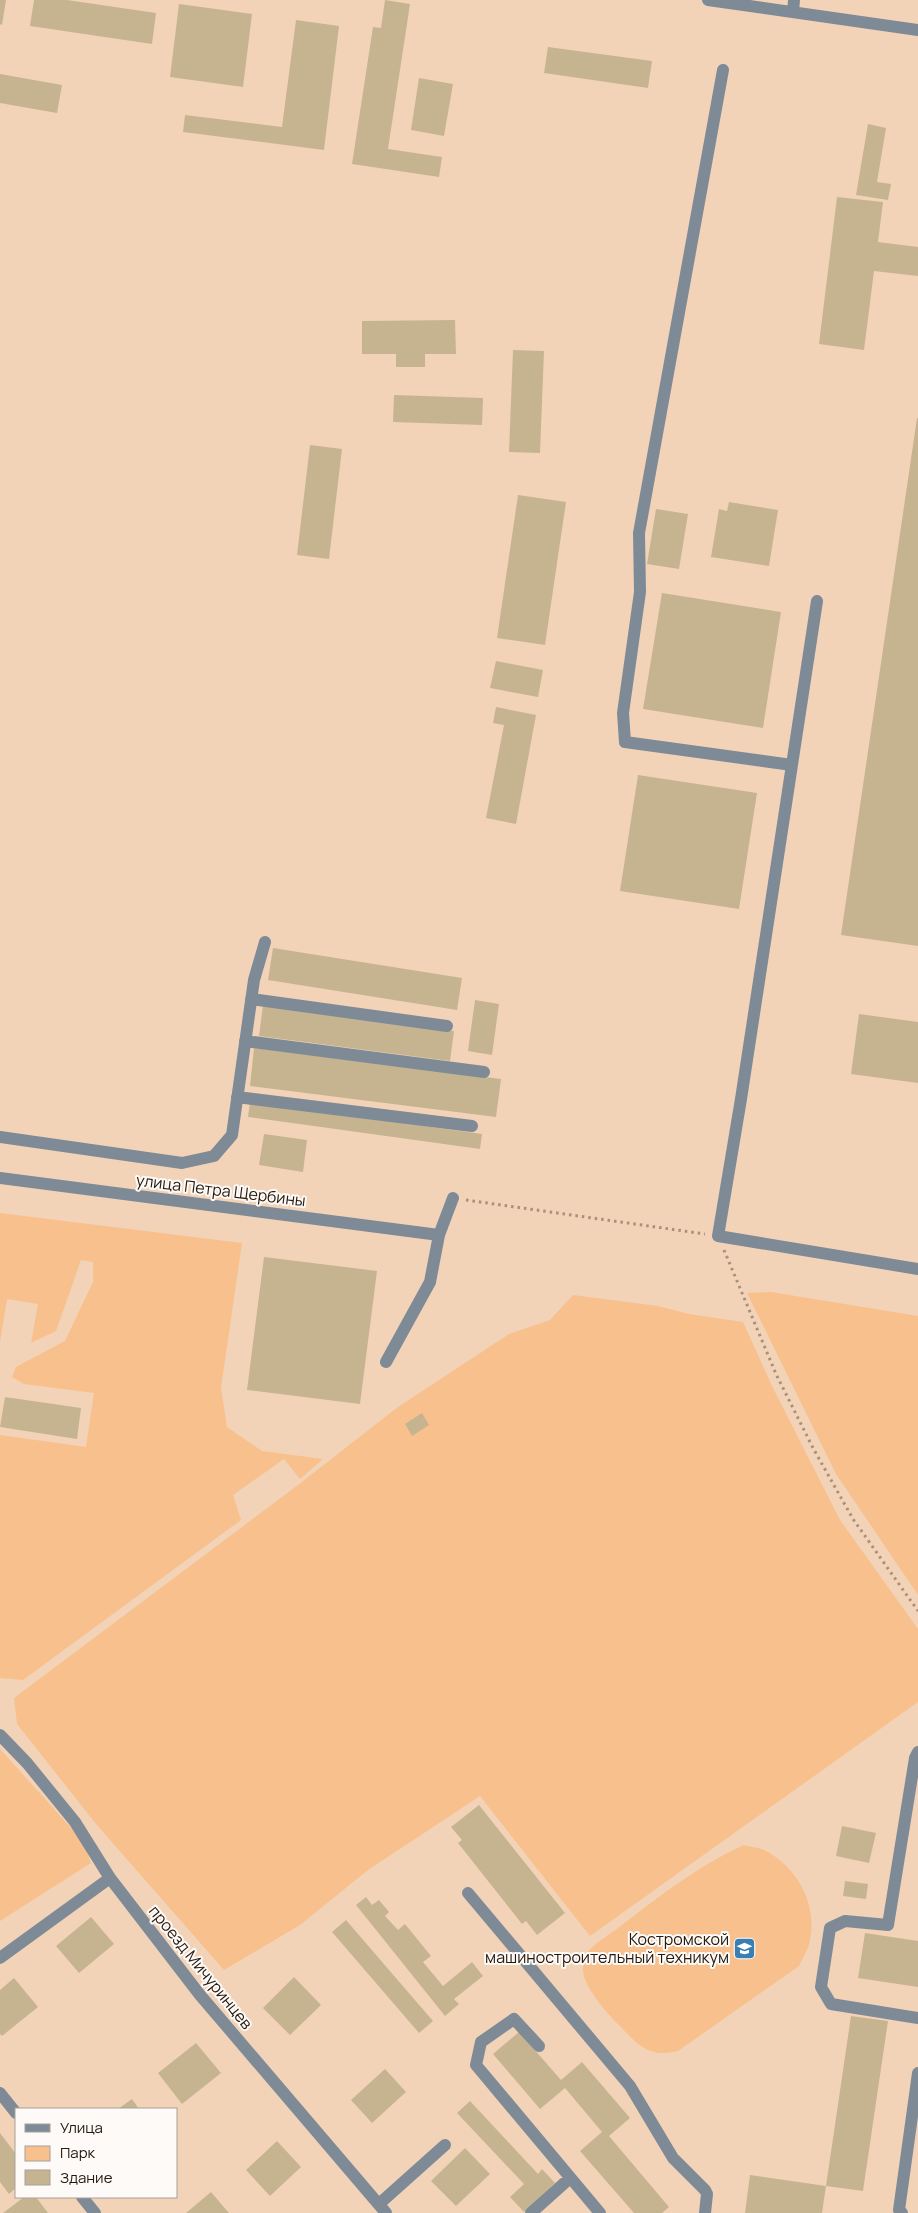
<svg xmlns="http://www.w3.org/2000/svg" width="918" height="2213" viewBox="0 0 918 2213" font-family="Manrope,sans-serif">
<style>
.green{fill:#f7c08d}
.building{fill:#c6b491}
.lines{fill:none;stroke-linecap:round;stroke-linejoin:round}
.path{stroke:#a8907a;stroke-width:3;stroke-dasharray:2.5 4;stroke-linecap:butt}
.minor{stroke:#7e8b97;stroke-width:12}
.labels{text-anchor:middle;stroke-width:4;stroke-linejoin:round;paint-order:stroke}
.street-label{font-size:16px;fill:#24190e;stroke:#fdfaf7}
.poi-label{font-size:16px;fill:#24190e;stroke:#fdfaf7;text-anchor:end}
</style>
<rect width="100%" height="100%" fill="#f3d3b7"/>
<path class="green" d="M0 1213 242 1243 221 1388 227 1427 262 1451 323 1459 300 1479 284 1459 233 1495 241 1520 23 1680 0 1678V1435L86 1447 94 1393 24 1384 12 1377 16 1367 65 1341 93 1282V1262L81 1260 56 1331 31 1343 38 1304 7 1299 0 1342Z
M771 1292 918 1316V1595L836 1474 747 1293Z
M573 1295 658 1306 689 1314 743 1322 773 1388 840 1520 918 1629V1702L590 1936 480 1796 368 1870 300 1925 224 1970 96 1824 17 1724 14 1698 298 1485 398 1407 509 1334 550 1320Z
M0 1749 83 1841 91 1863 0 1921Z
M744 1845C750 1847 758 1847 764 1850 798 1867 819 1906 809 1944 807 1952 802 1959 799 1966L678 2051C649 2058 639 2046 620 2026 608 2015 583 1986 583 1970 583 1966 585 1959 586 1955 592 1944 608 1936 618 1928 657 1898 699 1865 744 1845Z"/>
<path class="building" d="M0 0H6L2 25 0 24Z
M34 0H67L156 13 152 44 30 26Z
M385 0 410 4 388 149 442 157 439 177 352 164 373 27 381 28Z
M179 4 252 14 243 87 170 77Z
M296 20 339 26 324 150 183 132 185 115 282 127Z
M548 47 652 61 648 88 544 73Z
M0 74 62 85 57 113 0 103Z
M419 78 453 84 444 136 411 130Z
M868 124 886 128 877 182 891 184 888 200 856 195Z
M837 197 883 202 878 242 918 247V276L874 271 864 350 819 344Z
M455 320 456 354H425V367H396V354H362V321Z
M513 350 544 351 540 453 509 452Z
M394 395 483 398 482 425 393 422Z
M917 418H918V946L841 935Z
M310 445 342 449 329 559 297 555Z
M518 495 566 502 545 645 497 638Z
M729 502 778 510 769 566 711 557 719 509 727 511Z
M656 509 688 514 679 569 647 564Z
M662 593 781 612 763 728 643 709Z
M496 661 543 670 538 697 490 688Z
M496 707 536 715 516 824 486 818 504 725 493 723Z
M638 775 757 793 739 909 620 891Z
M273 948 462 978 457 1010 268 980Z
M475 1000 499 1004 492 1055 468 1051Z
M263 1005 454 1031 450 1061 259 1036Z
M859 1014 918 1022V1083L851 1074Z
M254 1048 501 1079 496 1117 250 1086Z
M250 1102 482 1134 480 1149 248 1117Z
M264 1134 307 1140 303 1172 259 1165Z
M264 1257 377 1271 360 1404 247 1390Z
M5 1397 81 1408 77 1439 0 1427Z
M422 1413 429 1425 412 1436 405 1424Z
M479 1805 565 1913 537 1935 526 1921 522 1924 458 1843 462 1840 451 1827Z
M842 1826 876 1833 869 1863 836 1856Z
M845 1881 868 1884 866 1899 843 1896Z
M366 1897 372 1905 379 1900 389 1912 385 1916 398 1930 405 1924 431 1956 423 1962 443 1986 472 1962 483 1976 454 1999 459 2004 445 2016 356 1905Z
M91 1917 114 1944 79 1973 56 1946Z
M346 1920 433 2021 419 2033 332 1932Z
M865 1933 918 1941V1987L858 1978Z
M294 1977 321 2005 290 2035 263 2008Z
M14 1978 38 2007 2 2036 0 2034V1990Z
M851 2016 888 2021 863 2191 826 2186Z
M519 2032 561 2080 582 2062 630 2118 609 2136 669 2207 662 2213H634L580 2151 602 2132 565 2088 540 2109 493 2054Z
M196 2043 221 2073 182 2104 158 2073Z
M385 2069 406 2092 372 2123 351 2100Z
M132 2099 139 2109H118Z
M470 2101 538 2174 542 2169 555 2183 524 2212 510 2197 524 2184 457 2113Z
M0 2133 16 2154V2188L9 2194 0 2182Z
M277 2141 301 2167 270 2196 246 2170Z
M465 2148 490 2174 456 2206 431 2181Z
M750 2175 826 2186 822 2213H745Z
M211 2192 229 2213H186Z
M24 2197H36L48 2213H3Z"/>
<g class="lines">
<path class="path" d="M466 1200 705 1234
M724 1250 776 1374 813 1448 853 1519 918 1611"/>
<path class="minor" d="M708 0 918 30
M793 12 794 0
M723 70 639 533 640 592 623 713 625 742 792 765
M817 601 741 1099 718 1236 918 1269
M251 999 447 1026
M245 1041 484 1072
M237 1097 472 1126
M0 1137 182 1163 214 1156 232 1135 254 980 265 942
M0 1178 439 1235
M386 1362 430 1282 439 1235 453 1198
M0 1735 27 1763 75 1822 110 1878 200 1995 386 2213
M918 1752 915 1758 888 1925 845 1921 830 1928 821 1987 831 2004 918 2018
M468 1893 630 2086 673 2158 705 2190 707 2194 705 2213
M0 1958 110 1878
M539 2046 514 2019 481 2042 476 2065 600 2213
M0 2093 16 2113
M82 2197 95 2213
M379 2204 445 2145
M531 2213 570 2178
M902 2213 899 2210 918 2073"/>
</g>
<defs>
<symbol id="university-square" viewBox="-11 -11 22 22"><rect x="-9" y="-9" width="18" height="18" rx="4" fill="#397fb4" stroke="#fdfaf7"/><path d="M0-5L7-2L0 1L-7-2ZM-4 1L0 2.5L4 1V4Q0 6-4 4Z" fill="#fff"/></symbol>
</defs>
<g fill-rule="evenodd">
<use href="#university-square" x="732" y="1936" width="25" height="25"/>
</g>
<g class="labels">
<g class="street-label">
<text transform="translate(221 1190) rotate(7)" y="6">улица Петра Щербины</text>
<text transform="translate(201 1967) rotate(51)" y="6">проезд Мичуринцев</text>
</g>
<g class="poi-label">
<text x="729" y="1945">Костромской<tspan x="729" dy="18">машиностроительный техникум</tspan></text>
</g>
</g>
<rect x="15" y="2108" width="162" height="90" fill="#fdfaf7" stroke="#a6a09a"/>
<rect x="25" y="2124" width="25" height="8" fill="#7e8b97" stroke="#a6a09a"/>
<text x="60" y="2133" font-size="15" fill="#24190e">Улица</text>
<rect x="25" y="2146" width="25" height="15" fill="#f7c08d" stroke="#a6a09a"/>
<text x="60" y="2158" font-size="15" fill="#24190e">Парк</text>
<rect x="25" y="2170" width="25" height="15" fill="#c6b491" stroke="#a6a09a"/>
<text x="60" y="2183" font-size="15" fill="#24190e">Здание</text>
</svg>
